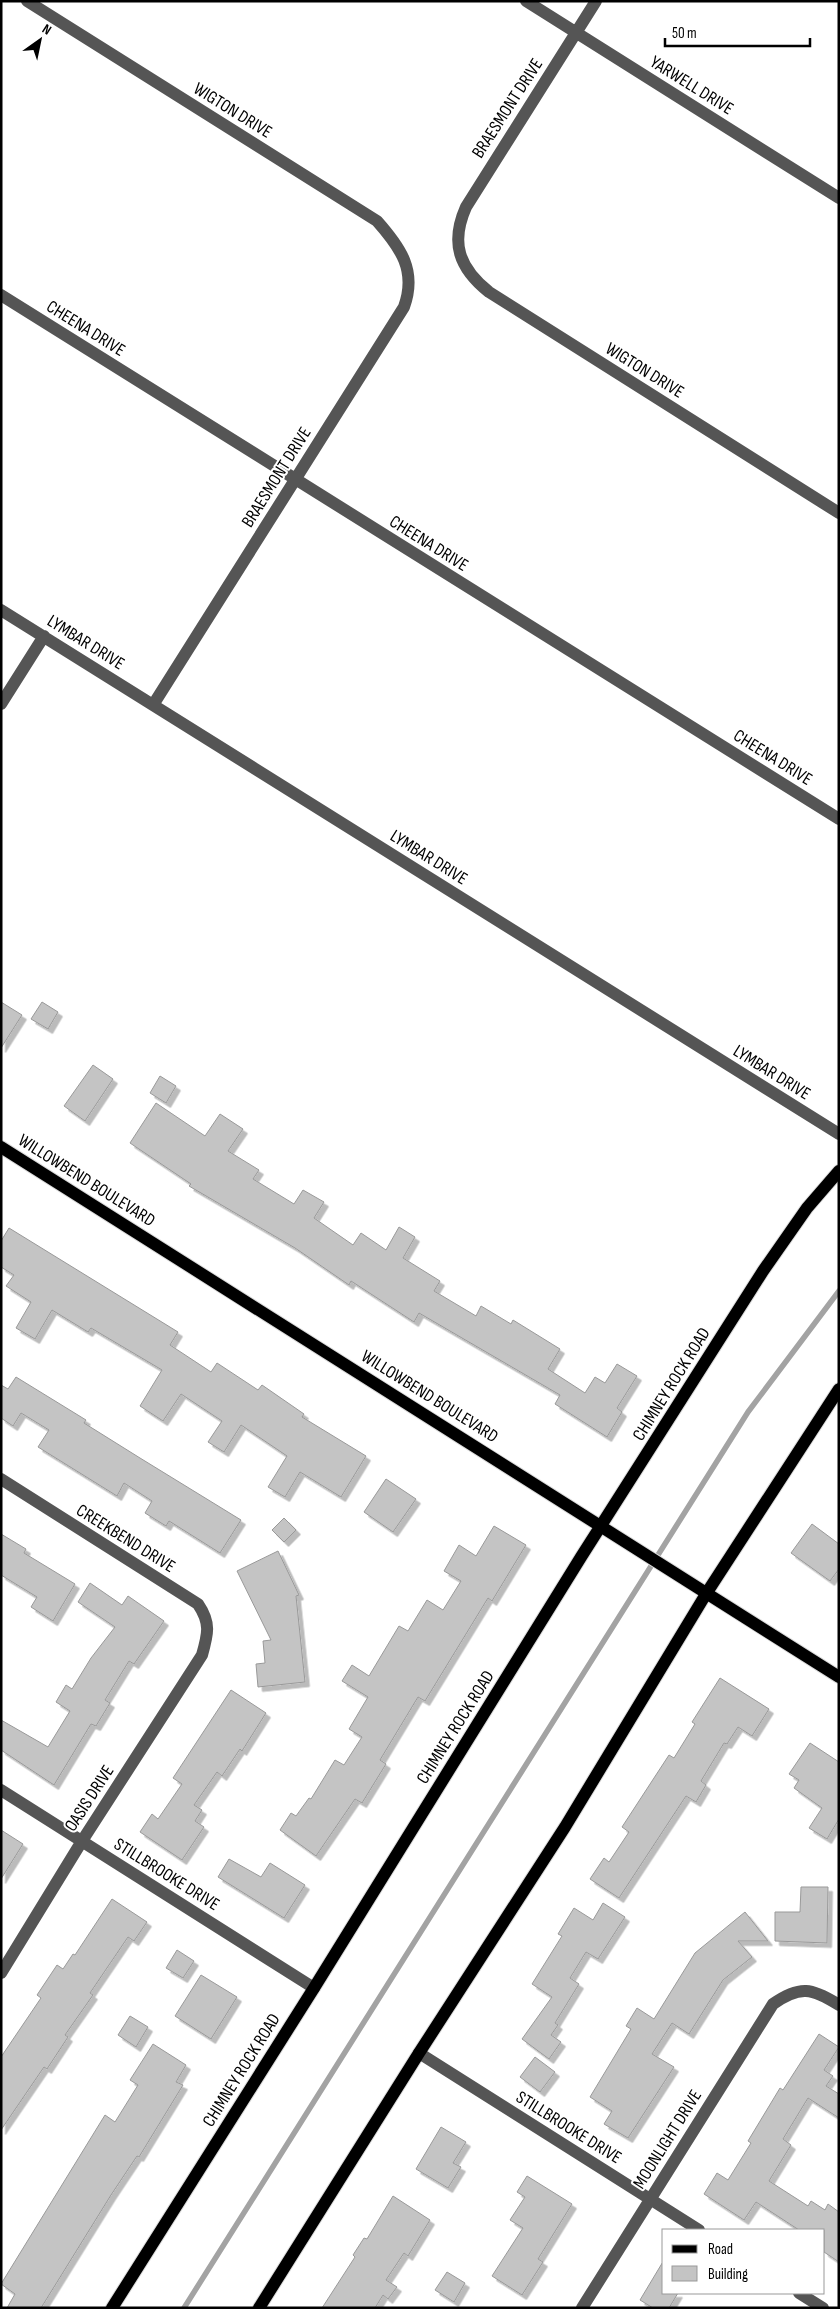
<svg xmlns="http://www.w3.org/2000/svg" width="840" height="2309" viewBox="0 0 840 2309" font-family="'Sofia Sans Condensed',sans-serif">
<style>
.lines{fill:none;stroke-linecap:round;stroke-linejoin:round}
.stream{stroke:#a3a3a3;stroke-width:5.5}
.building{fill:#c4c4c4;stroke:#999;filter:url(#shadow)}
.major-casing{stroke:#dbdbdb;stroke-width:14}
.minor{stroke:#555;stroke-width:12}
.major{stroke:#000;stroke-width:12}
.labels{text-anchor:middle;stroke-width:4;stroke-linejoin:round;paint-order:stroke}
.street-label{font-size:18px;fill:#000;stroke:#fff}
</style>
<defs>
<filter id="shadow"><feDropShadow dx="4.5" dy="4.5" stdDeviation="0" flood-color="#0004"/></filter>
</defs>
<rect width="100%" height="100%" fill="#fff"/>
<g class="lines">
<path class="stream" d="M184 2308 748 1412 839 1291"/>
</g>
<path class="building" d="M1 1002 22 1015 1 1048Z
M42 1002 58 1012 48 1029 31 1019Z
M93 1065 113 1079 85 1121 64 1106Z
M160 1076 176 1086 166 1103 150 1093Z
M156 1103 205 1136 220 1114 243 1129 228 1151 259 1170 253 1179 294 1204 303 1190 324 1202 314 1218 353 1245 361 1233 386 1250 399 1227 415 1237 403 1258 440 1281 434 1291 476 1316 481 1306 511 1324 513 1320 560 1349 548 1369 585 1393 595 1377 605 1383 617 1364 637 1376 617 1408 622 1412 607 1437 555 1404 560 1395 419 1313 414 1322 351 1281 349 1285 295 1248 189 1186 191 1184 130 1143Z
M9 1228 178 1332 170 1345 211 1372 217 1363 258 1390 262 1385 304 1414 302 1417 366 1456 341 1497 300 1472 285 1497 268 1487 287 1456 241 1425 224 1452 208 1442 222 1421 181 1394 163 1421 140 1406 162 1370 91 1328 88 1332 52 1310 35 1339 16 1328 31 1302 6 1286 14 1275 1 1267V1241Z
M16 1377 86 1420 84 1423 140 1458 241 1520 220 1553 169 1521 166 1526 145 1513 152 1501 124 1483 117 1496 38 1447 49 1430 21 1413 13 1426 1 1418V1385L8 1389Z
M386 1479 416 1499 393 1532 364 1512Z
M284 1518 296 1530 284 1542 272 1530Z
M812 1524 839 1544V1569L830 1581 791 1553Z
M494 1526 526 1545 492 1601 488 1598 425 1701 418 1697 380 1760 386 1764 362 1803 355 1799 316 1856 280 1830 291 1813 296 1816 309 1798 311 1799 335 1760 344 1765 362 1737 349 1729 368 1697 342 1681 352 1665 369 1676 399 1626 408 1631 427 1600 443 1610 461 1581 444 1571 459 1545 476 1556Z
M1 1534 26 1549 24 1553 75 1584 53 1621 31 1607 37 1597 1 1575Z
M278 1551 299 1595 296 1596 305 1682 258 1687 256 1664 265 1663 263 1641 271 1640 237 1571Z
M90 1583 122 1605 128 1596 164 1621 134 1664 129 1661 105 1700 110 1703 96 1726 91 1724 54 1785 1 1750V1720L48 1747 70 1711 56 1702 66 1685 72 1689 91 1658 115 1627 78 1602Z
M720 1678 769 1709 752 1736 738 1727 727 1744 724 1743 701 1781 706 1785 696 1802 686 1796 619 1898 590 1879 604 1858 609 1862 629 1832 622 1827 669 1755 674 1758 695 1724 692 1722Z
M231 1690 266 1713 242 1751 240 1749 222 1776 217 1772 194 1805 202 1810 195 1821 204 1827 182 1860 140 1832 152 1814 158 1819 182 1784 173 1778Z
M810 1743 839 1762V1819L827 1839 809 1828 822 1808 794 1788 799 1780 789 1774Z
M1 1830 23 1844 1 1879Z
M229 1859 261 1877 270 1863 305 1885 284 1918 218 1877Z
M801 1887H828L827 1943 775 1941V1912H800Z
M112 1899 147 1922 134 1941 128 1937 90 1993 93 1995 65 2035 68 2037 47 2069 44 2067 1 2130V2057L41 1998 37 1995 57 1965 63 1969 73 1954 75 1955Z
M603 1903 625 1917 598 1959 586 1952 570 1978 579 1984 555 2023 558 2025 551 2035 561 2042 549 2059 522 2039 552 1997 532 1984 562 1936 558 1934 574 1908 593 1920Z
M745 1912 768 1941H738L752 1957 723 1980 689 2034 672 2023 652 2054 674 2067 628 2138 604 2124 612 2111 590 2097 631 2029 626 2026 637 2008 654 2019 695 1953Z
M177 1950 194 1961 183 1978 166 1968Z
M201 1975 237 1997 211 2039 175 2016Z
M130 2016 148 2027 136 2047 118 2035Z
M819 2034 839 2047 824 2070 833 2076 826 2086 839 2094V2118L808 2098 783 2139 791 2145 769 2181 808 2206 811 2201 825 2210 828 2204 839 2212V2262L824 2252V2230H799L756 2202 744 2220 704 2194 717 2173 728 2180 751 2143 748 2141 780 2088 783 2090Z
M153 2044 186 2065 176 2082 183 2085 139 2157 137 2156 111 2195 41 2308H7L15 2294 1 2284 105 2115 115 2122 138 2085 130 2080Z
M535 2057 555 2072 540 2092 520 2077Z
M441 2127 466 2142 453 2163 461 2167 448 2188 416 2169Z
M527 2176 572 2204 538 2259 543 2262 522 2295 492 2276 523 2228 510 2220 525 2197 517 2192Z
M393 2196 430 2220 408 2256 404 2253 386 2280 397 2287 388 2299 383 2295 375 2308H322L355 2257 353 2255 364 2238 367 2239Z
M664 2260V2293H678L669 2308H653L640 2300Z
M447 2272 465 2283 454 2302 435 2290Z"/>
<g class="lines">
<defs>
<path id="major" d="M1 1147 839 1677
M112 2308 314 1988 581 1557 763 1271 807 1208 839 1171
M259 2308 419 2053 565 1827 706 1594 839 1389"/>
</defs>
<use href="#major" class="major-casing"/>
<path class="minor" d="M27 1 377 221C401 248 417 271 404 307L153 705
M526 1 839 198
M596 1 466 207C450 243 459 268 489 292L839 513
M1 295 839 819
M1 610 839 1134
M1 704 44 636
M1 1479 198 1604C211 1623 208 1634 202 1655L82 1841 1 1973
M1 1790 314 1988
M419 2053 699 2230
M799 2293 823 2308
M582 2308 773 2004C800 1985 812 1988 839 2005"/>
<use href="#major" class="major"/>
</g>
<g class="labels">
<g class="street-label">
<text transform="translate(692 85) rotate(32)" y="6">YARWELL DRIVE</text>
<text transform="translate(507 108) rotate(-57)" y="6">BRAESMONT DRIVE</text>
<text transform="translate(233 110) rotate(32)" y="6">WIGTON DRIVE</text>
<text transform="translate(86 328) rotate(32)" y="6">CHEENA DRIVE</text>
<text transform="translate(645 370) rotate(32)" y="6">WIGTON DRIVE</text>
<text transform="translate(276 477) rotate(-58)" y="6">BRAESMONT DRIVE</text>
<text transform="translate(429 543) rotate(32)" y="6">CHEENA DRIVE</text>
<text transform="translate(86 642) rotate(32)" y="6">LYMBAR DRIVE</text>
<text transform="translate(773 757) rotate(32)" y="6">CHEENA DRIVE</text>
<text transform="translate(429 857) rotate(32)" y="6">LYMBAR DRIVE</text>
<text transform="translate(772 1072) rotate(32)" y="6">LYMBAR DRIVE</text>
<text transform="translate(87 1180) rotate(32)" y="6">WILLOWBEND BOULEVARD</text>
<text transform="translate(671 1384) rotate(-58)" y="6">CHIMNEY ROCK ROAD</text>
<text transform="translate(430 1396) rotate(32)" y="6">WILLOWBEND BOULEVARD</text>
<text transform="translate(126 1538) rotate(32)" y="6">CREEKBEND DRIVE</text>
<text transform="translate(455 1727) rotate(-58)" y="6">CHIMNEY ROCK ROAD</text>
<text transform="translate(89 1798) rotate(-57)" y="6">OASIS DRIVE</text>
<text transform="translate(167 1874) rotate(32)" y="6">STILLBROOKE DRIVE</text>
<text transform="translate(241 2070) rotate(-58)" y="6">CHIMNEY ROCK ROAD</text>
<text transform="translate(569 2127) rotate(32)" y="6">STILLBROOKE DRIVE</text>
<text transform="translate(667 2139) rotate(-58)" y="6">MOONLIGHT DRIVE</text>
</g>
</g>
<rect width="840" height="2309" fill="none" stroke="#000000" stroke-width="5"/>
<rect x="662" y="2229" width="162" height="65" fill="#ffffff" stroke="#999999"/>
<rect x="672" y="2245" width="25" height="8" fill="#000000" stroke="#999999"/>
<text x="708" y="2254" font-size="15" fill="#000000">Road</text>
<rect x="672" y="2266" width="25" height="15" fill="#c4c4c4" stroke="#999999"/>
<text x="708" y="2279" font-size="15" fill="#000000">Building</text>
<g transform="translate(40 40) rotate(33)" stroke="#ffffff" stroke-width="4" paint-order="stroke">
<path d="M0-4L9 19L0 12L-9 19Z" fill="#000000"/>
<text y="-8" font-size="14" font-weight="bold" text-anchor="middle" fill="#000000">N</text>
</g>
<path d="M665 38v8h145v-8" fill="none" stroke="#000000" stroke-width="2.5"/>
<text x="672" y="38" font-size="15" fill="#000000" stroke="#ffffff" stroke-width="4" paint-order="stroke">50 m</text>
</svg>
